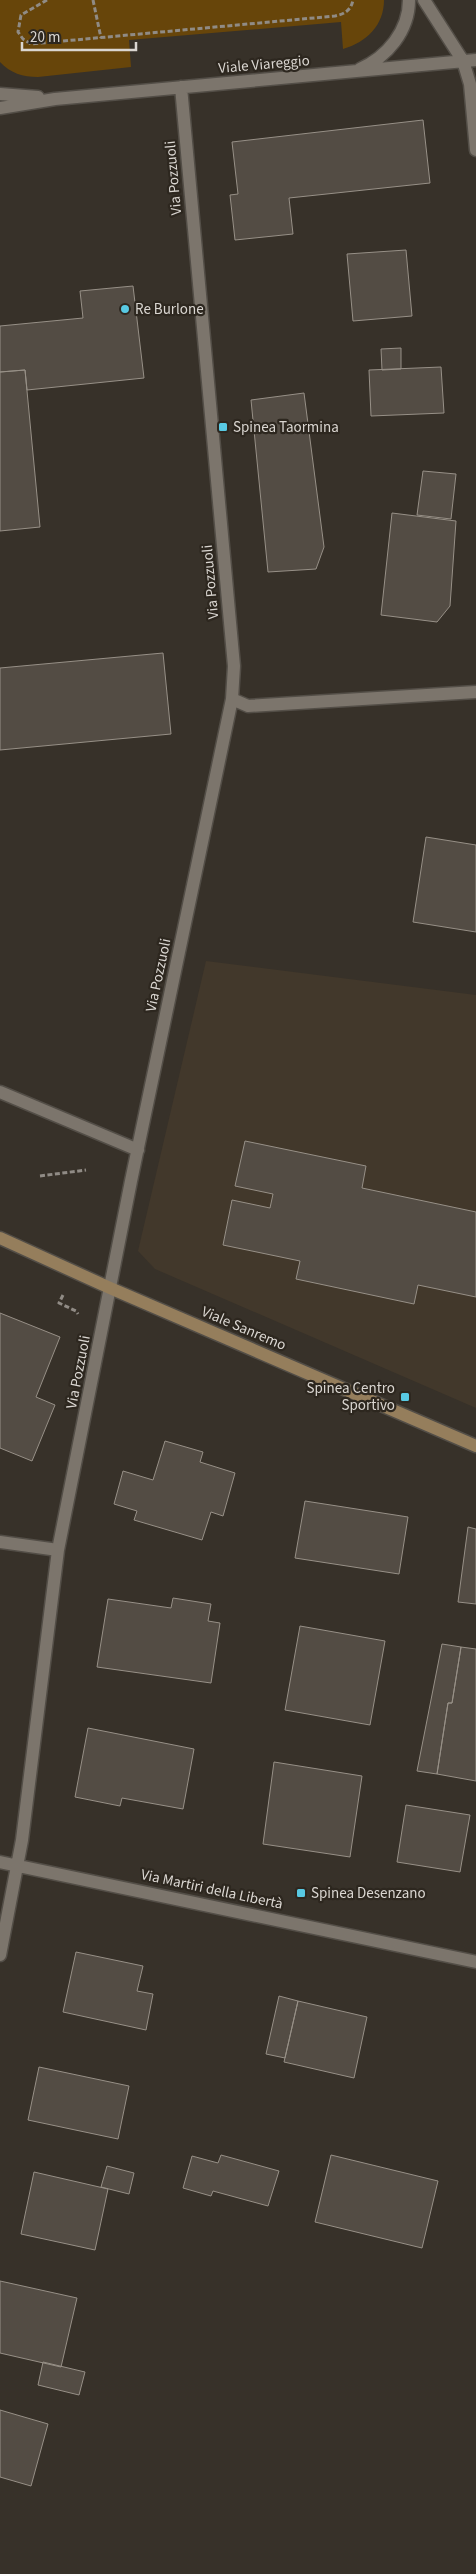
<svg xmlns="http://www.w3.org/2000/svg" width="476" height="2574" viewBox="0 0 476 2574" font-family="'Source Sans 3',sans-serif">
<style>
.built{fill:#42382b}
.green{fill:#67450a}
.building{fill:#534c44;stroke:#979087}
.lines{fill:none;stroke-linecap:round;stroke-linejoin:round}
.street-casing{stroke:#534e47;stroke-width:15}
.secondary-casing{stroke:#534e47;stroke-width:15}
.path{stroke:#908b85;stroke-width:3;stroke-dasharray:5 2.5;stroke-linecap:butt}
.street{stroke:#7c756c;stroke-width:12}
.secondary{stroke:#957e5c;stroke-width:12}
.poi-dot{fill:#58c9e3;stroke:#2d271f;stroke-width:2}
.labels{text-anchor:middle;stroke-width:4.5;stroke-linejoin:round;paint-order:stroke}
.street-label{font-size:15px;fill:#dad6d1;stroke:#2d271f}
.poi-label{font-size:15px;fill:#dad6d1;stroke:#2d271f;text-anchor:start}
</style>
<rect width="100%" height="100%" fill="#373129"/>
<path class="built" d="M206 961 476 995V1408L155 1269 138 1251Z"/>
<path class="green" d="M0 0H384C384 25 367 42 343 49L341 22 129 40 131 67 38 77C23 77 10 73 0 62Z"/>
<path class="building" d="M423 120 430 183 289 198 293 234 235 240 230 195 238 194 232 142Z
M406 250 412 316 353 321 347 254Z
M133 286 144 378 27 390 25 370 0 372V326L83 318 80 291Z
M401 348V369L382 370 381 349Z
M441 367 444 413 371 416 369 370Z
M25 370 40 527 0 531V372Z
M304 393 324 547 316 569 268 572 251 400Z
M423 471 456 474 451 519 417 515Z
M392 513 456 521 450 606 437 622 381 615Z
M163 653 171 734 0 750V668Z
M426 837 476 845V932L413 922Z
M245 1141 366 1166 362 1188 476 1212V1297L418 1285 414 1304 296 1279 300 1261 223 1245 232 1200 270 1208 273 1194 235 1186Z
M0 1313 60 1337 36 1397 55 1405 32 1461 0 1448Z
M165 1441 203 1452 200 1462 235 1473 223 1516 211 1512 202 1540 134 1520 137 1511 114 1504 123 1471 153 1480Z
M305 1501 408 1517 399 1574 295 1558Z
M468 1527 476 1529V1604L458 1602Z
M173 1598 211 1604 208 1621 220 1623 211 1683 97 1667 108 1599 171 1608Z
M300 1626 385 1641 370 1725 285 1710Z
M442 1644 461 1647 452 1703H448L437 1774 417 1771Z
M461 1647 476 1649V1781L437 1774 448 1703H452Z
M88 1728 194 1749 183 1809 122 1798 120 1806 75 1797Z
M274 1762 362 1776 350 1857 263 1844Z
M406 1805 470 1815 460 1872 397 1862Z
M76 1952 143 1966 137 1991 153 1994 146 2030 63 2012Z
M279 1996 298 2001 285 2058 266 2054Z
M298 2001 367 2017 354 2078 284 2062Z
M39 2067 129 2086 118 2139 28 2120Z
M221 2155 279 2171 268 2206 213 2191 211 2196 183 2188 192 2156 218 2163Z
M331 2155 438 2181 422 2248 315 2222Z
M107 2166 134 2173 129 2194 101 2187Z
M34 2172 108 2189 95 2250 21 2234Z
M0 2281 77 2298 61 2367 0 2353Z
M43 2362 85 2372 79 2395 38 2385Z
M0 2410 48 2424 31 2486 0 2477Z"/>
<g class="lines">
<defs>
<path id="street" d="M424 0 463 61 470 84 476 150
M360 69C387 57 409 31 409 0
M0 94 38 97
M0 108 55 99 476 60
M232 699 248 706 476 692
M0 1092 138 1150
M0 1542 58 1550
M0 1862 476 1962
M0 1955 22 1840 58 1550 131 1181 232 699 234 666 181 87"/>
<path id="secondary" d="M0 1238 110 1288 476 1446"/>
</defs>
<use href="#street" class="street-casing"/>
<use href="#secondary" class="secondary-casing"/>
<path class="path" d="M47 0 21 15 18 32 23 39 31 44 335 16C345 14 351 10 353 0
M93 0 101 38
M40 1176 86 1170
M63 1295 59 1303 76 1311 78 1314"/>
<use href="#street" class="street"/>
<use href="#secondary" class="secondary"/>
</g>
<g class="poi-dot">
<circle cx="125" cy="309" r="5"/>
<rect x="218" y="422" width="10" height="10" rx="2.5"/>
<rect x="400" y="1392" width="10" height="10" rx="2.5"/>
<rect x="296" y="1888" width="10" height="10" rx="2.5"/>
</g>
<g class="labels">
<g class="street-label">
<text transform="translate(264 64) rotate(-5)" y="5">Viale Viareggio</text>
<text transform="translate(173 178) rotate(-95)" y="5">Via Pozzuoli</text>
<text transform="translate(210 582) rotate(-95)" y="5">Via Pozzuoli</text>
<text transform="translate(158 975) rotate(-78)" y="5">Via Pozzuoli</text>
<text transform="translate(244 1328) rotate(23)" y="5">Viale Sanremo</text>
<text transform="translate(78 1372) rotate(-79)" y="5">Via Pozzuoli</text>
<text transform="translate(212 1889) rotate(12)" y="5">Via Martiri della Libertà</text>
</g>
<g class="poi-label">
<text x="135" y="314">Re Burlone</text>
<text x="233" y="432">Spinea Taormina</text>
<text x="395" y="1393" text-anchor="end">Spinea Centro<tspan x="395" dy="17">Sportivo</tspan></text>
<text x="311" y="1898">Spinea Desenzano</text>
</g>
</g>
<path d="M22 42v8h114v-8" fill="none" stroke="#dad6d1" stroke-width="2.5"/>
<text x="30" y="42" font-size="15" fill="#dad6d1" stroke="#2d271f" stroke-width="4" paint-order="stroke">20 m</text>
</svg>
